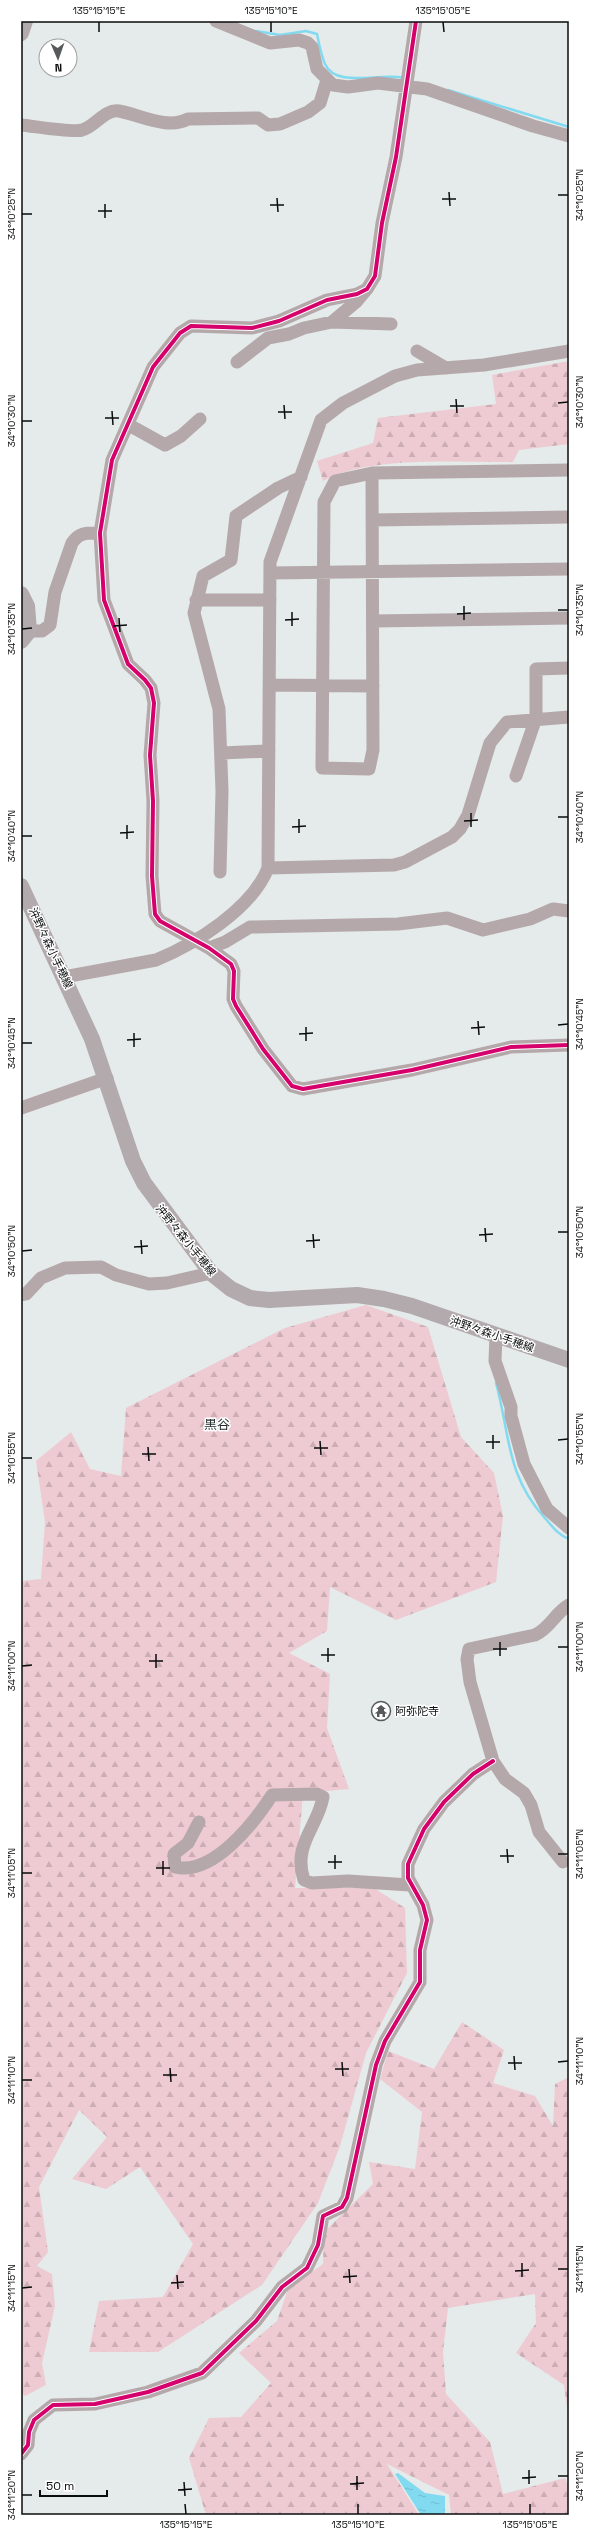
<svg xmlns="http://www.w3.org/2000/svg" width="590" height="2536" viewBox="0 0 590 2536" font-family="'Space Grotesk','Noto Sans JP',sans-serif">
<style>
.forest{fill:url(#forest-firs)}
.water{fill:url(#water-ripples)}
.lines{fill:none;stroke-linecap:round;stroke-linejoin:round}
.stream{stroke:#82daf1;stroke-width:2.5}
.minor{stroke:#b4a8aa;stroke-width:13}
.major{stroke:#b3aaad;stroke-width:16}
.cycleway-casing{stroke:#fff;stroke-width:6}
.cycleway{stroke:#d6006c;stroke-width:4}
.ticks{fill:none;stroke:#0a0c0d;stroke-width:1.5}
.labels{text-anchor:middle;stroke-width:3;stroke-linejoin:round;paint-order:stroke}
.street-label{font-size:11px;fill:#0a0c0d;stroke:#fff}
.poi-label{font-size:11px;fill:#0a0c0d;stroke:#fff;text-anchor:start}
.quarter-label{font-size:13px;fill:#262d2f;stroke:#fff}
.neatline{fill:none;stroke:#0a0c0d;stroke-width:1.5}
.ticks-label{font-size:10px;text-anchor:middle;fill:#0a0c0d}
</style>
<defs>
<pattern id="forest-firs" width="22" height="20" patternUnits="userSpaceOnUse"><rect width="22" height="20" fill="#eecbd2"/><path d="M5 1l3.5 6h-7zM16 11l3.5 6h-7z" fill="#cbadb3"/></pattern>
<pattern id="water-ripples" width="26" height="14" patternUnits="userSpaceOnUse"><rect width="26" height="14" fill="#82daf1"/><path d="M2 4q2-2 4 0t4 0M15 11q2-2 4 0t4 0" fill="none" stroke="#6fbacd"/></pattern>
</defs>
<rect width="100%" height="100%" fill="#e5eaea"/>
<path class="forest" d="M569 361V444L519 450 513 462C457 463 371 455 323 481L317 461 373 443 378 418 496 404 492 375Z
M366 1305 428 1327 461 1437 494 1473 503 1516 496 1582 396 1620 330 1587 327 1631 289 1653 330 1674 327 1728 349 1789 303 1793 295 1888H374L405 1908 407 1973 366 2053 340 2146 318 2203 262 2285 158 2352H89L99 2301 163 2297 193 2244 140 2167 106 2189 72 2179 107 2137 79 2110 39 2187 48 2252 37 2266 52 2274 55 2306 42 2363 46 2385 25 2396 21 2393V1581L41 1579 45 1522 36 1461 71 1432 90 1469 121 1476 126 1408 285 1328Z
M462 2022 504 2050 493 2083 535 2096 553 2126 555 2084 569 2077V2422L564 2385 516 2353 536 2323 535 2294 448 2308 443 2352 446 2394 490 2442 503 2494 565 2478 569 2488V2515H451L449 2495 387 2464 419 2515H206L189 2458 209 2418 241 2417 271 2383 239 2353 277 2321 288 2289 323 2264 324 2232 373 2184 369 2162 415 2169 422 2112 380 2079 388 2051 434 2069Z"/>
<path class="water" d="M398 2473 425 2493 445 2496V2515H421L395 2474Z"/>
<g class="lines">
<path class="stream" d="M256 31 280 35 306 31 317 34C319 44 321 55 325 64 336 89 381 72 404 78
M448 90 569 127
M496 1383C510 1434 506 1475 544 1517 552 1526 558 1535 569 1539"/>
<path class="minor" d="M216 21 270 43 299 40 308 43 312 47 317 69 333 85 348 87 378 83 427 89 533 126 569 136
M416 21 396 157 382 223 375 276 367 289 357 294 327 300 279 321 252 328 191 326 180 333 153 367 112 460 100 533 104 600 128 664 145 680 151 688 154 703 150 755 153 801 152 876 155 914 160 921 209 948 231 964 234 971 233 999 236 1006 263 1049 292 1086 303 1089 412 1070 511 1047 569 1045
M21 125C33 126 73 133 82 130 95 127 104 109 119 111 140 115 168 130 188 119L258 118 268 125 280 124 308 112 320 103 327 80
M332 322 356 302 366 290
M417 351 446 368
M237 362 268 338 289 334 304 328 332 322 391 324
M129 425 165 445 181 436 200 419
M372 473 373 750 369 769 322 768 324 502 335 481 372 473 569 470
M372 520 569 517
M270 573 569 569
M196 600H270
M373 621 569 618
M29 631H42L50 625 55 592 72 543C79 532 87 533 100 533
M270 685 373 686
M221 753 269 751
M516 776 536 718V669L569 668
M268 868 394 865 405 862 452 837 460 829 468 815 490 743 507 722 569 717
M220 872 222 791 219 709 194 613 203 576 231 560 236 516 278 488 301 477
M209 948 225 942 250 927 398 924 447 918 483 930 530 919 553 909 569 911
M64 977 156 960C195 944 252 909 268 868L270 562 321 420 343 403 395 376 417 370 484 365 569 351
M21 1108 107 1078
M21 1295 26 1294 41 1278 65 1268 101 1267 116 1275 149 1284 167 1283 211 1273
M496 1335 495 1361 511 1407V1416L524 1464 547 1509 569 1528
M199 1822 188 1843 174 1854 175 1867C213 1876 254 1823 272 1795L317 1794 323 1797C318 1827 292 1845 304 1880L312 1883 348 1881 410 1885
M563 1862 539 1832 531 1805 524 1793 505 1779 493 1761 470 1682 467 1659 469 1649 535 1635C550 1628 555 1613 569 1605
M21 2454 28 2445 29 2432 34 2420 53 2405 95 2404 148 2392 202 2373 256 2321 282 2287 307 2268 318 2245 323 2216 342 2207 347 2198 376 2065 385 2041 420 1982V1950L427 1920 423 1905 408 1878V1864L424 1829 444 1802 473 1774 493 1761"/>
<path class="major" d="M21 33 25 21
M21 594 27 606 29 631 21 641
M21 886 92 1039 133 1161 144 1183 211 1273 231 1289 250 1298 269 1300 357 1295 384 1299 412 1306 569 1360"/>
<defs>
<path id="cycleway" d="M416 21 396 157 382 223 375 276 367 289 357 294 327 300 279 321 252 328 191 326 180 333 153 367 112 460 100 533 104 600 128 664 145 680 151 688 154 703 150 755 153 801 152 876 155 914 160 921 209 948 231 964 234 971 233 999 236 1006 263 1049 292 1086 303 1089 412 1070 511 1047 569 1045
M21 2454 28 2445 29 2432 34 2420 53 2405 95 2404 148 2392 202 2373 256 2321 282 2287 307 2268 318 2245 323 2216 342 2207 347 2198 376 2065 385 2041 420 1982V1950L427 1920 423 1905 408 1878V1864L424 1829 444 1802 473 1774 493 1761"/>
</defs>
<use href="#cycleway" class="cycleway-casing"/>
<use href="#cycleway" class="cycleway"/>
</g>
<path class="ticks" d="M99 22V32M271 22V32M443 22 444 32M449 192 450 206M558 195H568M277 198 278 212M442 199H456M105 204V218M270 205H284M98 211H112M22 214H32M456 399 457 413M558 403 568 402M284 405 285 419M450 406H464M112 411 113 425M278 412H292M105 418H119M22 421H32M464 606V620M558 610H568M292 612V626M457 614 471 613M119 618 120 632M285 620 299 619M113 626 127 625M22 629 32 628M471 813V827M558 817H568M299 819V833M464 821 478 820M127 825V839M292 827 306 826M120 833 134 832M22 836H32M478 1021 479 1035M558 1025 568 1024M306 1027V1041M471 1028 485 1027M134 1033V1047M299 1034 313 1033M127 1040 141 1039M22 1043H32M485 1228 486 1242M558 1232H568M313 1234 314 1248M479 1235 493 1234M141 1240 142 1254M306 1241 320 1240M134 1247 148 1246M22 1251 32 1250M493 1435V1449M558 1440 568 1439M320 1441 321 1455M486 1442H500M148 1447 149 1461M314 1448H328M142 1454H156M22 1458H32M500 1642V1656M558 1647H568M328 1648V1662M493 1649H507M156 1654V1668M321 1655H335M149 1661H163M22 1666 32 1665M507 1849 508 1863M558 1854H568M335 1855V1869M500 1856H514M163 1861V1875M328 1862H342M156 1868H170M22 1873H32M514 2056 515 2070M342 2062 343 2076M558 2062 568 2061M508 2063H522M170 2068 171 2082M335 2069H349M163 2075H177M22 2080H32M522 2263V2277M349 2269 350 2283M558 2269H568M515 2271 529 2270M177 2275 178 2289M343 2277 357 2276M171 2283 184 2282M22 2288 32 2287M529 2470V2484M357 2476V2490M558 2476H568M522 2478 536 2477M184 2482 185 2496M350 2484 364 2483M178 2490 192 2489M22 2495H32M185 2504 186 2514M358 2504V2514M530 2504V2514"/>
<defs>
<symbol id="temple-ring" viewBox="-11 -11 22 22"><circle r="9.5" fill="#fff" stroke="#575a5a" stroke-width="1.5"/><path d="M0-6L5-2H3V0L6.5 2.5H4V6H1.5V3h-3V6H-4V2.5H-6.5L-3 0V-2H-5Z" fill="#575a5a"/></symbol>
</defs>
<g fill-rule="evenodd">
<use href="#temple-ring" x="370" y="1700" width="22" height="22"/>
</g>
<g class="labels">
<g class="street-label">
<text transform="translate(51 948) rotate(65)" y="4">沖野々森小手穂線</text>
<text transform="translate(186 1240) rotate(51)" y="4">沖野々森小手穂線</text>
<text transform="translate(492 1334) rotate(19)" y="4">沖野々森小手穂線</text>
</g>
<g class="poi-label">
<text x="395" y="1715">阿弥陀寺</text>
</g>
<g class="quarter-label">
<text x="217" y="1429">黒谷</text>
</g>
</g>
<rect width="590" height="2536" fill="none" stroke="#ffffff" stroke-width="44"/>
<g transform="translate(58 58) rotate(178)"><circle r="19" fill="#ffffff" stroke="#9d9e9e"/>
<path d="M0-3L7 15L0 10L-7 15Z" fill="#575a5a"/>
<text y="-6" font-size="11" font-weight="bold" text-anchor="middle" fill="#0a0c0d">N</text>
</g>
<path d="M40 2490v6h67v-6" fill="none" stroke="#0a0c0d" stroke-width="2"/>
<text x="46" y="2490" font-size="12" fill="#0a0c0d" stroke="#ffffff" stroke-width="3" paint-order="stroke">50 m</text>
<rect x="22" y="22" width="546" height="2492" class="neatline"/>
<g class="ticks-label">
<text x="99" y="14">135°15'15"E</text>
<text x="271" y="14">135°15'10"E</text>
<text x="443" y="14">135°15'05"E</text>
<text transform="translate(579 195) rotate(-90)" y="4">34°10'25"N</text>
<text transform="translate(11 214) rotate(-90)" y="4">34°10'25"N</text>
<text transform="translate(579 402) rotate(-90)" y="4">34°10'30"N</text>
<text transform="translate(11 421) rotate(-90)" y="4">34°10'30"N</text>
<text transform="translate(579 610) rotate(-90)" y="4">34°10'35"N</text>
<text transform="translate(11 629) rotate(-90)" y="4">34°10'35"N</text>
<text transform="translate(579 817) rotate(-90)" y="4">34°10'40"N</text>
<text transform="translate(11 836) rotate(-90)" y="4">34°10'40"N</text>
<text transform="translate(579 1024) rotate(-90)" y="4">34°10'45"N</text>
<text transform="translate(11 1043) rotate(-90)" y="4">34°10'45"N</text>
<text transform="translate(579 1232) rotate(-90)" y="4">34°10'50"N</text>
<text transform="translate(11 1251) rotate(-90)" y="4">34°10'50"N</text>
<text transform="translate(579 1439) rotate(-90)" y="4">34°10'55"N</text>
<text transform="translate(11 1458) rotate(-90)" y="4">34°10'55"N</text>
<text transform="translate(579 1647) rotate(-90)" y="4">34°11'00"N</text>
<text transform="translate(11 1666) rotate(-90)" y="4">34°11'00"N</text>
<text transform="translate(579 1854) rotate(-90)" y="4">34°11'05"N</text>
<text transform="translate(11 1873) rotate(-90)" y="4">34°11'05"N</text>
<text transform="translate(579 2061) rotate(-90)" y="4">34°11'10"N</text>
<text transform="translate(11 2080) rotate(-90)" y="4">34°11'10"N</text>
<text transform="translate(579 2269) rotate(-90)" y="4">34°11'15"N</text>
<text transform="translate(11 2288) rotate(-90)" y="4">34°11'15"N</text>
<text transform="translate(579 2476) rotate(-90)" y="4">34°11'20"N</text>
<text transform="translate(11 2495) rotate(-90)" y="4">34°11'20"N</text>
<text x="186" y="2528">135°15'15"E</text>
<text x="358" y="2528">135°15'10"E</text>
<text x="530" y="2528">135°15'05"E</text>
</g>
</svg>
